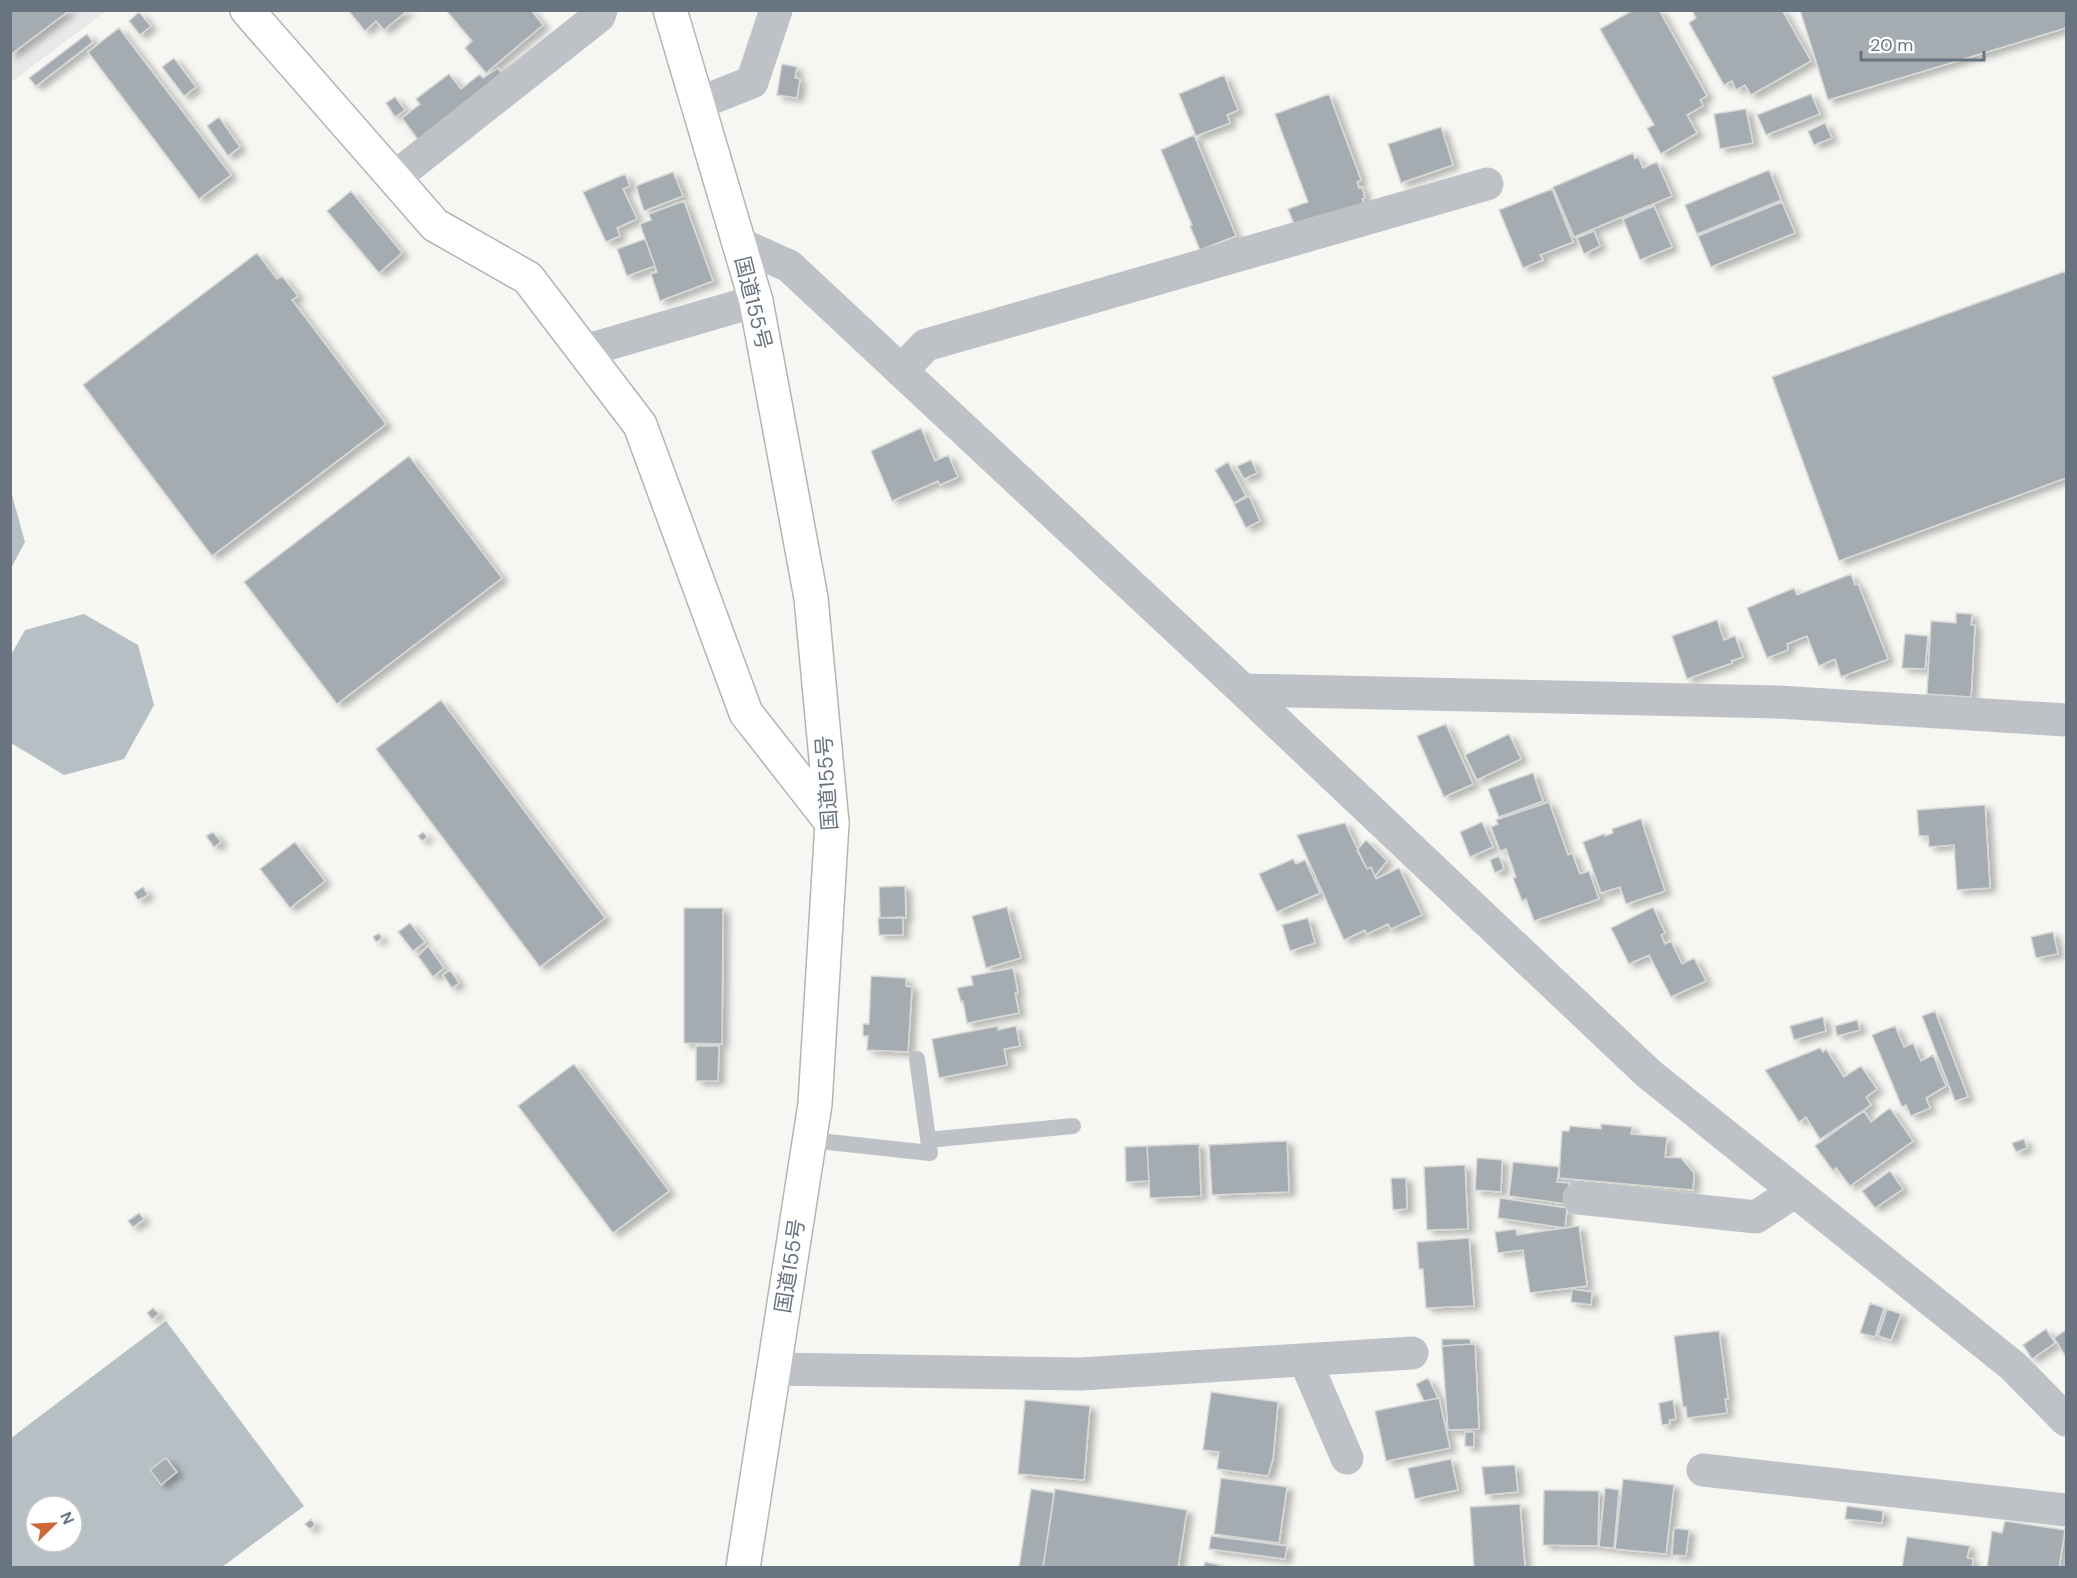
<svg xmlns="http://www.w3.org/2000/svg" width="2077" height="1578" viewBox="0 0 2077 1578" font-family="'DM Sans','Noto Sans JP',sans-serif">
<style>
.built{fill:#e7e8e7}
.water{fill:#b6bfc4;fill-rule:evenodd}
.building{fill:#a4abb1;stroke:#d7d8d6;stroke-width:1.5;filter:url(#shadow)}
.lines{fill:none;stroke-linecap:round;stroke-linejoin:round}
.secondary-casing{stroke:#b1b5b9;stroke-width:36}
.highway-casing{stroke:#b2b4b8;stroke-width:36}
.lane{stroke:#bec1c5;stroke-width:16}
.street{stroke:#bec1c5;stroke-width:33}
.secondary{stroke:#fff;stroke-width:33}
.highway{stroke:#fff;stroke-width:33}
.labels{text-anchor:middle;stroke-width:6;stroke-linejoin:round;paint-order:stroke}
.street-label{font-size:21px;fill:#697481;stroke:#fff}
</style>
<defs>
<filter id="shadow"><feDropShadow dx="6" dy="4" stdDeviation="3" flood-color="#0004"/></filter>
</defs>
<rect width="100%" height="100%" fill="#f6f6f3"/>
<path class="built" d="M11 11H106L11 82Z"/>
<path class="water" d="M10 488 25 542 11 568H10Z
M84 614 138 645 154 705 124 759 64 775 11 743V655L25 630Z
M166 1321 304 1506 222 1567 11 1568V1438ZM36 1506H72V1542H36Z"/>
<path class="building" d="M10 10H70L10 55Z
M348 10H408L384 30 376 21 365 31Z
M446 10H531L543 25 486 73 465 48 472 41Z
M1629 10H1659L1707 96 1700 100 1703 106 1687 115 1697 133 1661 154 1647 128 1654 125 1600 29 1630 12Z
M1692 10H1782L1811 61 1751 95 1745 85 1736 90 1732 81 1724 85 1689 23 1696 18Z
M1800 10H2066V28L1828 100Z
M139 12 151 26 140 35 129 21Z
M119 28 231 175 199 199 88 52Z
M87 34 93 42 36 86 29 78Z
M174 58 196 87 184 96 162 67Z
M782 64 797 67 795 78 800 79 797 98 777 95Z
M498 68 507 81 422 145 402 118 420 104 416 99 449 74 461 89 480 74 483 78Z
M1224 75 1238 110 1227 115 1230 123 1196 136 1179 94Z
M1329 94 1361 180 1357 182 1359 188 1362 187 1365 198 1362 199 1364 203 1296 229 1288 209 1308 202 1275 114Z
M1811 94 1820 114 1766 135 1757 115Z
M395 97 405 110 395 117 386 103Z
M1746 109 1753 143 1720 149 1714 114Z
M219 117 240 147 228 156 207 126Z
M1825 123 1832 138 1814 145 1808 131Z
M1441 127 1453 165 1401 183 1388 144Z
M1194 135 1236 236 1200 250 1190 226 1192 225 1161 150Z
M1633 153 1635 159 1638 157 1643 168 1657 162 1672 196 1574 237 1553 187Z
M1769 170 1781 200 1697 234 1685 205Z
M673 172 683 196 644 211 636 186Z
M625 174 630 186 623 189 637 219 617 228 620 236 606 242 583 192Z
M1552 189 1573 242 1540 255 1543 260 1523 268 1499 210Z
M351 191 402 253 379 273 327 211Z
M684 201 713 281 660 301 651 274 657 272 640 224 651 220 649 214Z
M1782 202 1795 233 1711 267 1698 236Z
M1654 206 1672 247 1640 260 1623 219Z
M1594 231 1600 246 1584 254 1577 238Z
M645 239 655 266 627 276 617 249Z
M257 253 277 279 282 276 298 296 292 300 386 424 212 556 83 385Z
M2066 271V478L1839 561 1772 377Z
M921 428 935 461 948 455 958 477 940 485 938 481 892 501 871 451Z
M409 456 502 578 337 704 244 582Z
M1251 460 1257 473 1244 479 1237 466Z
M1228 462 1246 496 1234 503 1215 470Z
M1249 496 1260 521 1246 528 1234 504Z
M1851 574 1855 585 1858 584 1888 659 1841 677 1835 659 1819 666 1807 636 1787 644 1788 650 1767 658 1747 608 1794 588 1797 595Z
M1956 613 1972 614 1971 625H1975L1971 697 1927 694 1931 621 1956 623Z
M1717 620 1724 640 1735 636 1743 657 1731 661 1732 663 1687 679 1672 636Z
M1905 634 1928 636 1925 669 1902 668Z
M441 700 605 918 540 967 376 749Z
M1446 724 1473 784 1444 797 1417 736Z
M1509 734 1521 759 1477 780 1465 755Z
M1533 773 1543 801 1499 817 1488 789Z
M1549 802 1568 855 1572 853 1580 874 1589 871 1599 899 1534 921 1526 899 1522 901 1513 878 1516 877 1506 849 1500 851 1491 827 1498 824 1496 820Z
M1985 805 1990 888 1957 890 1954 845 1929 847 1928 836H1919L1917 810Z
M1641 819 1665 891 1626 904 1620 887 1601 893 1583 842 1604 834 1605 836 1613 833 1612 829Z
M1482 822 1493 847 1470 857 1460 832Z
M1345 823 1367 869 1371 867 1376 879 1399 868 1422 915 1391 929 1388 924 1367 934 1365 930 1344 940 1297 835Z
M213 832 221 842 214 847 206 836Z
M423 832 427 837 422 841 418 836Z
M1366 840 1387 861 1375 876 1371 867 1367 869 1357 850Z
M295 842 325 881 290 908 260 869Z
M1499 856 1504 869 1495 873 1490 860Z
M1293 859 1296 864 1305 860 1320 893 1277 912 1259 874Z
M905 886 906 918H880L879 887Z
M143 887 148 895 138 900 134 893Z
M1007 907 1021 958 986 968 972 916Z
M1653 907 1665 933 1661 935 1665 944 1671 941 1682 964 1694 958 1706 981 1671 997 1649 955 1629 964 1611 928Z
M684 908H723L722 1044 684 1043Z
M903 917V935H879L878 918Z
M1308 918 1315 943 1290 951 1282 925Z
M410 923 425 942 413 951 398 932Z
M2053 932 2058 954 2036 958 2031 937Z
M379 933 382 938 376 942 373 937Z
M428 946 444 968 433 977 418 956Z
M1013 968 1018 993H1015L1019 1013 967 1023 963 1001 961 1002 957 988 973 985 971 976Z
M450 970 459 983 452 988 443 975Z
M871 976 906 978V986L912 987 908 1052 867 1050 868 1036H863V1024H869Z
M1935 1011 1968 1097 1955 1101 1922 1016Z
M1823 1017 1826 1031 1794 1040 1790 1026Z
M1857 1020 1860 1030 1837 1036 1835 1026Z
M998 1026V1030L1016 1026 1020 1046 1004 1049 1007 1065 939 1078 932 1039Z
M1895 1026 1904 1047 1913 1043 1921 1061 1933 1055 1946 1086 1926 1098 1930 1108 1911 1116 1906 1105 1902 1107 1872 1035Z
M696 1046H719L718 1081H696Z
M1820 1048 1823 1052 1826 1049 1844 1077 1861 1066 1877 1089 1866 1097 1871 1105 1820 1139 1806 1117 1799 1122 1765 1070Z
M574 1064 669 1191 613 1233 518 1106Z
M1890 1108 1913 1141 1850 1186 1836 1168 1833 1171 1815 1146 1864 1111 1871 1122Z
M1601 1124 1632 1127 1631 1134 1667 1137 1665 1157 1681 1158 1694 1173 1693 1190 1559 1178 1562 1131H1569L1570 1126 1601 1129Z
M2024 1139 2027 1148 2016 1152 2012 1143Z
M1287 1141 1289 1192 1212 1195 1209 1145Z
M1199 1144 1201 1196 1150 1198 1147 1146Z
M1147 1146 1149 1181 1126 1182 1125 1147Z
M1477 1158 1502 1160 1501 1192 1475 1190Z
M1513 1162 1559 1167 1557 1182 1569 1183 1567 1204 1509 1196Z
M1465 1165 1468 1229 1427 1230 1424 1167Z
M1890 1171 1903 1189 1875 1208 1862 1191Z
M1391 1178H1406L1407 1209 1393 1210Z
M1500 1198 1567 1208 1565 1228 1498 1218Z
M139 1213 144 1219 133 1227 128 1221Z
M1579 1226 1587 1286 1530 1293 1523 1250 1498 1253 1495 1232 1516 1229 1517 1235Z
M1469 1238 1474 1306 1426 1308 1423 1269H1419L1417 1242Z
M1572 1289 1592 1292 1591 1305 1571 1302Z
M1870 1303 1884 1308 1875 1337 1860 1333Z
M153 1308 159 1314 152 1319 147 1313Z
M1887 1309 1901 1314 1891 1340 1878 1336Z
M2046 1329 2055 1343 2032 1359 2023 1345Z
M2066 1330V1357L2054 1338Z
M1719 1331 1728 1399H1725L1727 1413 1687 1418 1686 1407H1683L1674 1336Z
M1442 1339H1470L1471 1344 1442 1346Z
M1471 1344 1475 1345 1479 1429 1448 1430 1442 1346Z
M1428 1378 1438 1398 1424 1401 1416 1384Z
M1211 1392 1278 1402 1273 1459 1268 1476 1217 1469 1219 1452 1203 1450Z
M1439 1398 1450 1448 1386 1461 1375 1411Z
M1025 1400 1090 1406 1084 1480 1018 1474Z
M1673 1400 1676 1419 1669 1420 1670 1424 1662 1425 1659 1403Z
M1465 1432H1474V1447L1465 1446Z
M166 1458 177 1472 161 1485 150 1470Z
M1451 1459 1458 1490 1415 1499 1408 1468Z
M1515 1465 1518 1492 1485 1495 1482 1467Z
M1221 1478 1287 1487 1279 1543 1214 1534Z
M1623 1479 1674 1485 1666 1554 1615 1549Z
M1605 1488 1619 1490 1614 1548 1599 1547Z
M1031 1489 1054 1493 1043 1568H1019Z
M1055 1489 1187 1510 1178 1568H1043Z
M1544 1490 1599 1491 1598 1546 1543 1545Z
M1520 1504 1525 1568H1474L1470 1507Z
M1847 1506 1883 1511 1882 1523 1845 1519Z
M311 1519 315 1525 310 1529 305 1524Z
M2005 1521 2065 1530 2059 1568H1987L1992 1531 2002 1533Z
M1674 1528 1689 1530 1686 1556 1672 1555Z
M1211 1536 1287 1546 1285 1559 1209 1549Z
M1907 1537 1970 1546 1967 1558 1973 1559 1972 1568H1902Z
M1205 1562 1219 1565V1568H1204Z"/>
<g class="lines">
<defs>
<path id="secondary" d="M247 10 435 225 528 278 640 425 746 713 832 823"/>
<path id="highway" d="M670 10 756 301 811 598 832 823 815 1104 743 1568"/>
</defs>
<use href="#secondary" class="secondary-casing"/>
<use href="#highway" class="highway-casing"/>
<path class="lane" d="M810 1140 930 1153 917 1059
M928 1140 1073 1126"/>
<path class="street" d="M697 104 752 82 776 10
M394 178 599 16 601 10
M738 243 789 266 1243 690 1649 1074 2013 1366 2066 1420
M584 351 756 301
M901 371 926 345 1487 184
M1243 690 1778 702 2066 720
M1579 1198 1756 1217 1794 1192
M1305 1360 1347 1458
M774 1369 1081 1374 1412 1353
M1703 1470 2066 1510"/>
<use href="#secondary" class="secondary"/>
<use href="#highway" class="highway"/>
</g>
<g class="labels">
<g class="street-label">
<text transform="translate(753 303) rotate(76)" y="7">国道155号</text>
<text transform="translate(827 783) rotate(-94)" y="7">国道155号</text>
<text transform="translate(790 1266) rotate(-81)" y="7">国道155号</text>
</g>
</g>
<rect width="2077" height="1578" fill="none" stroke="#697481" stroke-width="24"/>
<g transform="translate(54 1524) rotate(66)"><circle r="28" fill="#ffffff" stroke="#c3c7cd" stroke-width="1.5"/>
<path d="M0-4.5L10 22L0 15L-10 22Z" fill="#ce683b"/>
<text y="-9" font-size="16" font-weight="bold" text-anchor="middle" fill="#697481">N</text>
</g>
<path d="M1861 51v9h123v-9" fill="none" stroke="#697481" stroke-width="3"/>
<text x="1870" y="51" font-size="18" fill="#697481" stroke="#ffffff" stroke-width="4.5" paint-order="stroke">20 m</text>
</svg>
